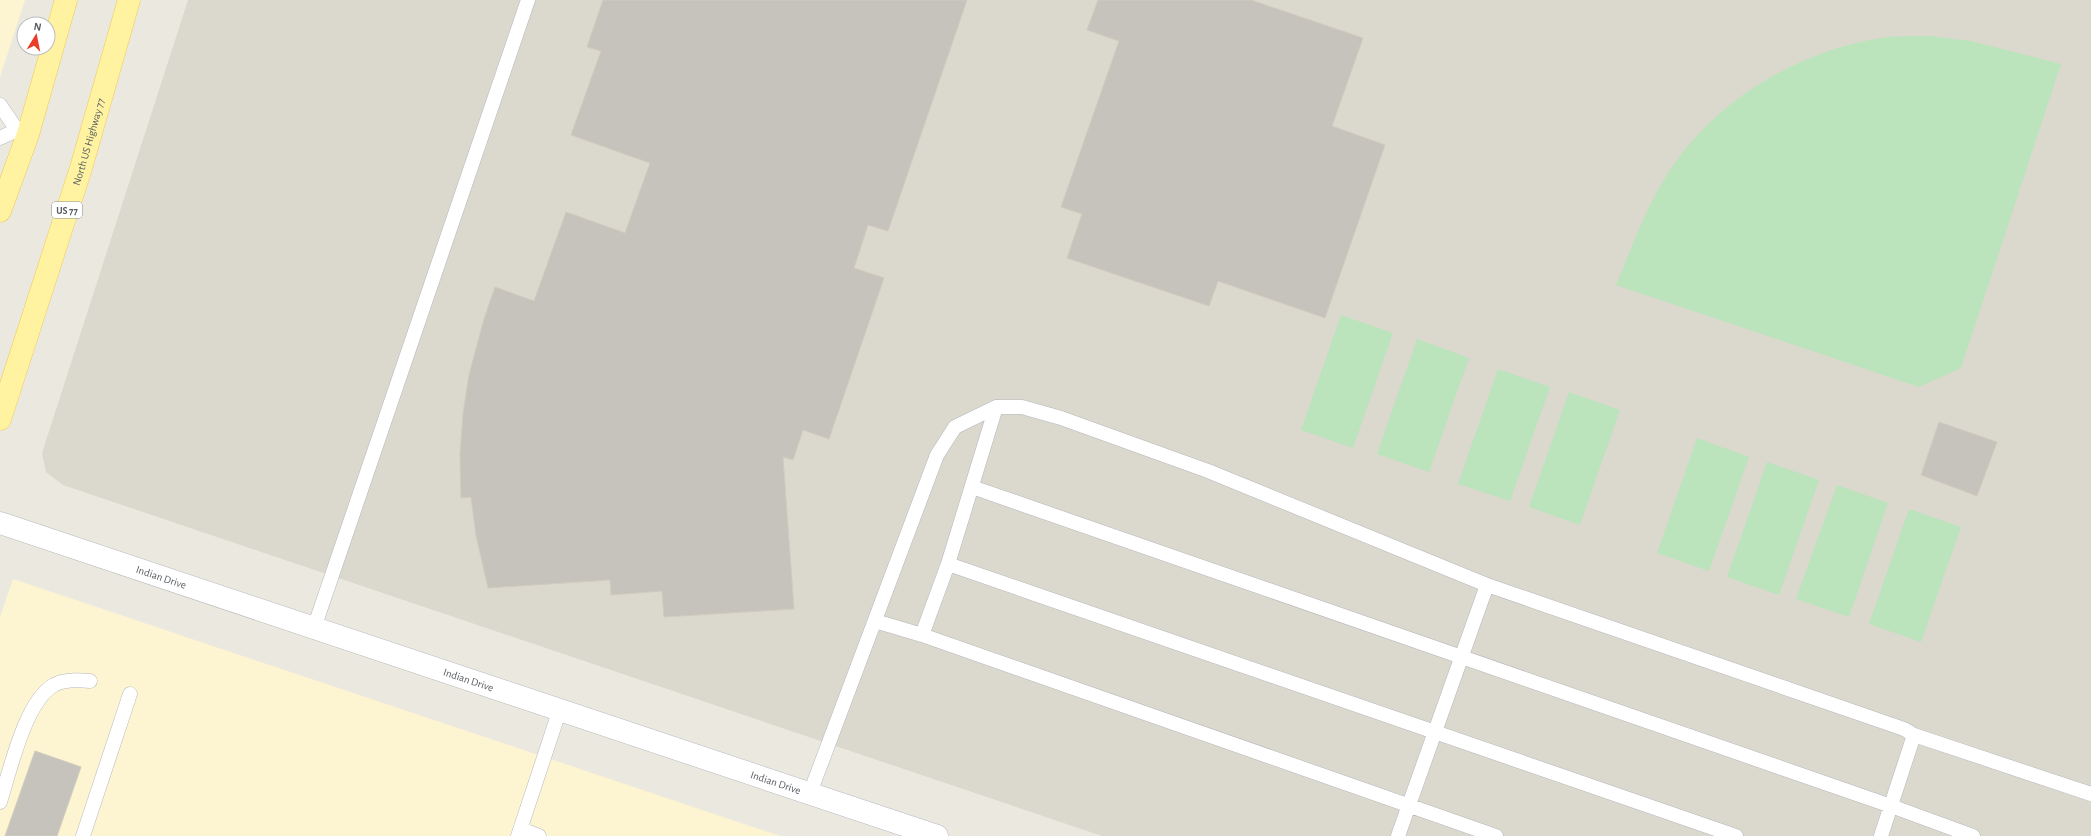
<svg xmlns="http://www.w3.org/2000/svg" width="2091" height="836" viewBox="0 0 2091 836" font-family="'Alegreya Sans',sans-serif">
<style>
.commercial{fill:#fdf5d2}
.education{fill:#dbd8cd}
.green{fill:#bbe4bc}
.building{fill:#c6c3bc;stroke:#d0cbbd}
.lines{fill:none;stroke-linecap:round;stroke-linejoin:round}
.lane-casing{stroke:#b5b7bc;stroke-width:15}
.secondary-casing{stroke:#b5b8be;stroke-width:23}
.primary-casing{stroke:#f0c953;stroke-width:23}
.lane{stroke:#fff;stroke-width:14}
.secondary{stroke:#fff;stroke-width:22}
.primary{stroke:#fff3a1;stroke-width:22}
.labels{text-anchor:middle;stroke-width:3;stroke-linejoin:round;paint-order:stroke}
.shield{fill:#fff;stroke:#8a8c90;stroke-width:1}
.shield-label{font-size:10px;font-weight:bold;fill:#585b60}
.street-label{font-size:11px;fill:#585b60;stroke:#fff}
</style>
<rect width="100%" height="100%" fill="#ebe9df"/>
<path class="commercial" d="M0 0H25L0 77Z
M13 579 780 836H0V617Z"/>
<path class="education" d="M188 0H2091V836H1102L63 485 46 472 42 453Z"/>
<path class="green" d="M1930 36 1971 41 2061 64 1961 368 1919 387 1616 285C1632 247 1646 207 1668 173 1717 98 1801 49 1888 37 1902 36 1916 36 1930 36Z
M1341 315 1393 333 1353 448 1301 430Z
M1417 339 1469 358 1429 472 1377 454Z
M1498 369 1550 387 1510 501 1458 484Z
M1569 392 1620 410 1580 525 1529 507Z
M1697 438 1749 457 1709 571 1657 553Z
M1767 462 1819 480 1779 595 1727 577Z
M1837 485 1888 503 1849 617 1796 599Z
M1909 509 1961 527 1921 642 1869 624Z"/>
<path class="building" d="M603 0H967L888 231 868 225 854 268 884 278 829 439 803 430 793 460 783 457 794 609 664 617 662 591 611 595 610 580 488 588 476 535 471 497 461 498 460 454 463 414 469 375 484 319 495 287 534 301 566 212 625 233 650 163 571 135 601 51 587 47Z
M1098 0H1251L1363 38 1332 126 1385 145 1325 318 1218 281 1209 306 1067 258 1082 214 1061 207 1119 41 1087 30Z
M1939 422 1997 442 1977 496 1921 475Z
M35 751 81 767 57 836H5Z"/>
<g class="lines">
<defs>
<path id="lane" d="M0 105 17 130 28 134
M0 138 17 130
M972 487 1891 806 1973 836
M948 564 1736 836
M875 621 922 635 1496 836
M314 628 528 0
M922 635 948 564 996 407
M810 793 937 455 955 427 996 407H1022L1061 418 1208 471 1487 585 1904 729 1914 735 2091 794
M0 802C10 771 25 701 54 685 64 679 79 680 90 681
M521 829 539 836
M83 836 130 694
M518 836 560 709
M1398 836 1487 585
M1881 836 1914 735"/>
<g id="secondary">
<path id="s1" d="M0 523 937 836"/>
</g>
<g id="primary">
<path d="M0 211 28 134 66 0"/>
<path id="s2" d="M0 419 81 168 129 0"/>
</g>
</defs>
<use href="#lane" class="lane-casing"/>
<use href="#secondary" class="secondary-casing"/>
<use href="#primary" class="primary-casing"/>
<use href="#lane" class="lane"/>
<use href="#secondary" class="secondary"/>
<use href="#primary" class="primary"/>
</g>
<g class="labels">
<rect class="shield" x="52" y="202" width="30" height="16" rx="3"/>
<g class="shield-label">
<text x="67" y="214">US 77</text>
</g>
<g class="street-label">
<text dy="4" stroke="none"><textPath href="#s2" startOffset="291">North US Highway 77</textPath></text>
<text dy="4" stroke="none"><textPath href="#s1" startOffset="170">Indian Drive</textPath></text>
<text dy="4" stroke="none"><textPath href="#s1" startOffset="494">Indian Drive</textPath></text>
<text dy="4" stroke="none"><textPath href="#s1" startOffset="818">Indian Drive</textPath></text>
</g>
</g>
<g transform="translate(36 36) rotate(10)"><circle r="19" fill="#ffffff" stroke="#bcbdbf"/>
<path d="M0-3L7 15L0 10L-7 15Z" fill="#e83e28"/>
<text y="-6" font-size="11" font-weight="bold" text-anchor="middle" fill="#585b60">N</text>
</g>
</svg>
